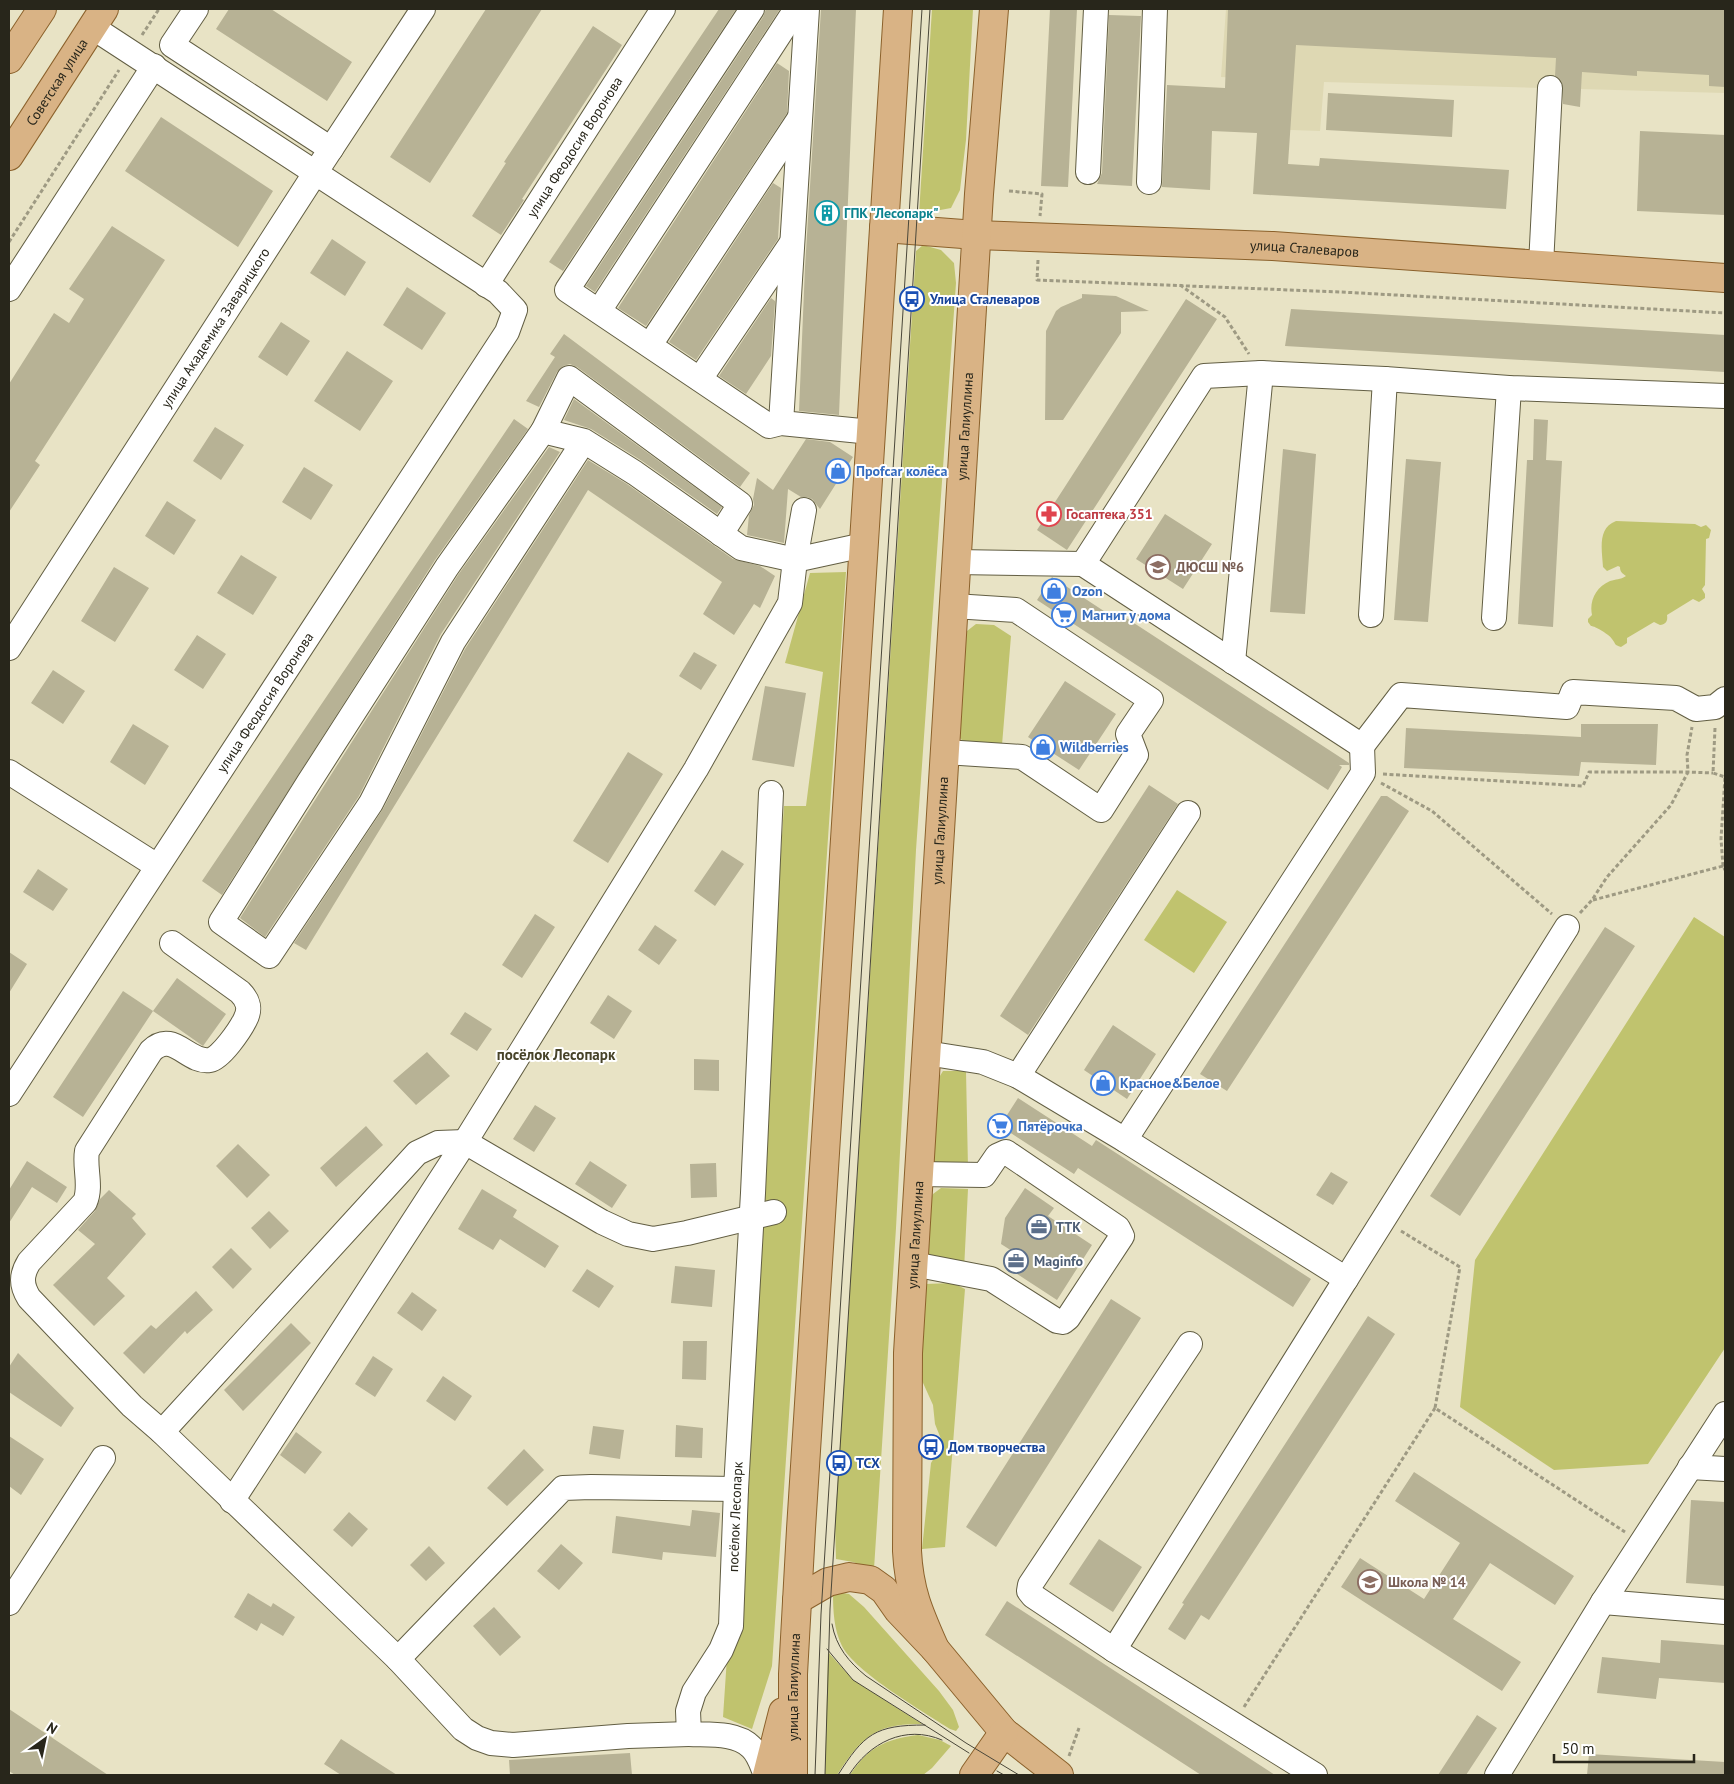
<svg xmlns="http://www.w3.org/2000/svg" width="1734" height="1784" viewBox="0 0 1734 1784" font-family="'PT Sans',sans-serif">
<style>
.built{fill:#ded8b3}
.green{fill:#c0c36e}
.building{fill:#b7b295}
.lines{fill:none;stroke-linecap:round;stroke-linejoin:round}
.minor-casing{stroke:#625e43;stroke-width:26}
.major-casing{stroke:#8b612b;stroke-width:30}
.path{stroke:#9e9a83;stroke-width:3;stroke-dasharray:4 2.5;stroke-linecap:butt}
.minor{stroke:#fff;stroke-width:24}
.major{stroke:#d9b385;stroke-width:28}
.tram{stroke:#4a4739;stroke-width:1}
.labels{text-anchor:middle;stroke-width:4;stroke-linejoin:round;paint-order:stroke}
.street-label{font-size:14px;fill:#28261b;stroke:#fff}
.culture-label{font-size:14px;font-weight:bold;fill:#0d838f;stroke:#fff;text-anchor:start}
.transit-label{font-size:14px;font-weight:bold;fill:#164399;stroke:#fff;text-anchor:start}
.shop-label{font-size:14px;font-weight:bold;fill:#366cbe;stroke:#fff;text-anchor:start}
.health-label{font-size:14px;font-weight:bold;fill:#be3a42;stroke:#fff;text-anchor:start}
.education-label{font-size:14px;font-weight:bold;fill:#785e54;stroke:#fff;text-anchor:start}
.service-label{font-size:14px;font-weight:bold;fill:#4e5e75;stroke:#fff;text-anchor:start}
.neighbourhood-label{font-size:15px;font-weight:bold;fill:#474329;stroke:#fff}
</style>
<rect width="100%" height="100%" fill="#e8e3c5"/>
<path class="built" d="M1226 9H1725V93L1324 82 1320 131 1266 129 1268 79 1221 77Z"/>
<path class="green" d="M932 9H973L966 140 960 190 951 208 919 214Z
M923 245 941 250 954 263 956 283 916 850 896 1228 874 1569 853 1562 836 1559 835 1525 916 251Z
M1616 521 1695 524 1701 527 1706 525 1711 530 1709 538 1706 539 1705 585 1702 589 1705 594V598L1699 602 1693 599 1667 615C1668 621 1666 624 1660 625L1654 622 1627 638V643L1621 647C1614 645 1616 644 1612 639 1610 635 1595 626 1591 626L1588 622V619L1592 615C1589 601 1596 587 1610 581 1616 579 1620 580 1626 576 1622 573 1620 572 1620 567L1618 566 1607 571 1603 567C1602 550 1597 528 1616 521Z
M846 572 772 1666 752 1729 723 1717 784 806H806L823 672 785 663 810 573Z
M976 624 994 625 1011 636 1002 745 969 748 960 738 964 646 967 631Z
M1177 890 1227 922 1194 973 1144 940Z
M1694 917 1725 937V1348L1648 1464 1554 1470 1460 1407 1475 1260Z
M943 1071H966L968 1168 933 1171 935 1084Z
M941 1188 968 1189 964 1270 931 1261 927 1252 931 1198 933 1194Z
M953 1283 965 1289 945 1547 922 1549 931 1463 937 1453 941 1439 935 1424 933 1405 919 1374 925 1284Z
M837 1592 849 1594 864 1607 939 1691 953 1710 959 1727 956 1731 950 1729C924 1712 855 1672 842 1646 834 1630 833 1611 833 1593Z
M828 1652 853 1680 922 1724C875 1723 861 1738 837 1775H825Z
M918 1735 940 1740 951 1746 932 1768 923 1775H850C868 1747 886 1739 918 1735Z"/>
<path class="building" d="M229 9H271L352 62 327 101 216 29Z
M486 9H542L430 183 390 157Z
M719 9H736L563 271 549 262Z
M766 9H780L595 292 586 286 763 17Z
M821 9H856L839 415 799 411 805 267Z
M1050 9H1077L1068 187 1041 186Z
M1228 9H1725V87L1709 86V75L1637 71V76L1582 72 1580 107 1563 104 1562 82 1555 76 1556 58 1296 45 1288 164 1319 166 1320 158 1509 170 1506 209 1253 194 1257 133 1212 131 1210 190 1162 187 1167 85 1225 88Z
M1109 15 1141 16 1132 186 1097 184 1102 173Z
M593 26 622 45 522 199 524 200 501 235 472 216 506 163 504 162Z
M777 63 789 71 787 113 646 326 618 308Z
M1328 93 1454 100 1452 137 1326 130Z
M161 117 273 191 238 247 125 171Z
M1640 131 1725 135V215L1637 211Z
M773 183 781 188 778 239 696 360 669 342Z
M112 226 165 260 35 461 40 465 9 512V384L54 313 69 323 84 299 69 289Z
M332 239 366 262 345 296 310 273Z
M407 287 446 313 422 350 383 325Z
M1082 294 1116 296 1149 311 1121 312V333L1063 420H1045L1046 331 1056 311 1061 307 1082 298Z
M771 298 775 301V303L771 356 746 394 719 376Z
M1186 299 1217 319 1067 550 1037 530Z
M1291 309 1725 335V372L1285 346Z
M281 322 310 341 287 376 258 357Z
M564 334 750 473 740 487 577 367 570 364 563 366 557 372 539 407 526 401 555 357 550 354Z
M347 351 393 381 360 431 314 401Z
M574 399 722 507 717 514 642 461 591 429 564 420Z
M514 419 528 429 435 560 222 895 202 881Z
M1534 419 1548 420 1546 460 1562 461 1553 627 1518 624 1527 460H1533Z
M215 427 244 445 221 480 193 461Z
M806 439 830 442 853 457 820 509 812 499 807 497H801L788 489 784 543 747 535 749 515 754 505 753 499 757 478 773 490Z
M549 447 560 452 441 634 359 796 265 937 240 918 458 575Z
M1283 449 1316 454 1305 614 1270 612Z
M1406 459 1441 462 1428 622 1394 620Z
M588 460 627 484 733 559 760 566 775 576 760 608 754 604 734 635 703 614 722 582 588 490 306 950 294 943 383 809 465 649Z
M304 467 333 485 311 520 282 502Z
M167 501 196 520 174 555 145 536Z
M1165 514 1212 544 1183 589 1136 559Z
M241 555 277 577 253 615 217 593Z
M114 567 149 588 115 642 81 621Z
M1052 577 1113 617 1117 612 1349 763V765H1339L1342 767 1328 790 1037 600Z
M197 635 226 654 203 689 174 670Z
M694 652 717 665 701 690 679 676Z
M53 670 85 691 63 724 31 703Z
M1065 681 1116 714 1079 770 1028 737Z
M765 686 806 693 794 767 752 760Z
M133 724 169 746 145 785 110 762Z
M1581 724H1658L1656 765 1581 762 1579 776 1404 768 1406 728 1581 737Z
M628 752 663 774 608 863 573 841Z
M1149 785 1178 804 1028 1035 1000 1016Z
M1381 796H1387L1409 811 1227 1091 1200 1074Z
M722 850 744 864 715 906 694 891Z
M38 869 68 889 53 911 23 892Z
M535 914 555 927 522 978 502 965Z
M655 925 677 940 659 965 638 950Z
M1605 927 1635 946 1460 1216 1430 1196Z
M9 952 27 964 9 993Z
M177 978 226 1014 203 1046 153 1011Z
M123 991 153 1011 83 1117 53 1097Z
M608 995 632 1011 614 1039 590 1023Z
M465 1012 492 1029 477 1051 450 1034Z
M1113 1025 1156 1054 1127 1099 1084 1070Z
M427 1052 450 1076 416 1105 393 1081Z
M694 1059 719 1060V1091L694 1090Z
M1018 1098 1092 1146 1096 1140 1311 1279 1293 1307 1078 1168 1074 1174 1000 1126Z
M535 1105 556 1118 534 1152 513 1139Z
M366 1126 383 1145 336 1187 320 1168Z
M238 1144 270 1175 247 1198 216 1166Z
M27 1161 67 1187 57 1203 32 1187 9 1223V1190Z
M590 1161 627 1185 612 1208 575 1184Z
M716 1163 717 1197 691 1198 690 1164Z
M1331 1172 1348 1182 1333 1205 1316 1195Z
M1025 1188 1054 1208 1048 1216 1092 1245 1057 1300 1005 1266 1012 1251 1001 1244 1005 1218Z
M482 1189 517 1210 513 1217 559 1246 545 1268 500 1239 493 1250 458 1229Z
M109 1190 136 1214 132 1218 146 1234 107 1278 125 1296 94 1326 53 1285 95 1244 78 1230 95 1211 100 1199Z
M269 1211 289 1231 270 1249 251 1228Z
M231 1248 252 1269 233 1289 212 1267Z
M675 1266 715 1270 712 1307 671 1303Z
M587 1269 614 1286 599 1308 572 1291Z
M196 1291 213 1310 187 1334 185 1331 144 1374 123 1353 151 1325 156 1329Z
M412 1292 437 1310 422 1331 397 1313Z
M1111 1299 1141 1318 996 1547 966 1527Z
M1368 1316 1395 1334 1209 1620 1201 1615 1185 1640 1168 1629 1184 1604 1182 1603Z
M291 1323 311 1343 243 1411 224 1390Z
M683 1341H707L706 1380 682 1379Z
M18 1353 74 1408 61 1427 9 1392V1367Z
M373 1356 393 1369 375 1397 355 1384Z
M443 1376 472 1396 455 1421 426 1401Z
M676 1425 703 1428 702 1458 675 1457Z
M593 1426 624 1430 620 1459 589 1454Z
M296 1432 322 1452 305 1474 280 1455Z
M9 1436 44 1459 21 1495 9 1486Z
M524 1449 544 1470 507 1506 487 1488Z
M1414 1472 1574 1576 1555 1605 1490 1563 1453 1619 1521 1662 1502 1691 1341 1587 1360 1558 1424 1599 1460 1543 1395 1501Z
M1691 1500 1725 1502V1586L1686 1583Z
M692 1510 720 1513 716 1557 663 1552 662 1560 612 1553 616 1516 690 1526Z
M349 1512 368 1529 352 1547 333 1530Z
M1099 1539 1142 1567 1113 1612 1069 1584Z
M561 1544 583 1563 559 1590 537 1571Z
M429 1546 445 1563 426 1581 410 1565Z
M248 1593 271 1607 273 1603 295 1617 283 1636 261 1623 257 1631 234 1617Z
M1007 1601 1275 1775H1201L985 1635Z
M494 1607 521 1637 500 1656 473 1626Z
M1661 1640 1725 1645V1683L1659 1678 1656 1699 1597 1693 1602 1657 1660 1663Z
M9 1709 108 1775H15L9 1771Z
M1477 1715 1497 1728 1466 1775H1438Z
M341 1739 397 1775H341L324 1764Z
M630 1753 632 1775H510L509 1760Z
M1589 1754 1725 1762V1775H1587Z"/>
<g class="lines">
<defs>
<g id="minor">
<path d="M196 9 172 45 331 149"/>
<path d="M752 9 567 290 769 426 781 423 871 432"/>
<path d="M1088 172 1096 9"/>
<path d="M1149 182 1155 9"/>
<path d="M1541 265 1550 88"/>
<path id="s1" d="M486 285 663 9"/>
<path d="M9 289 154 66"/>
<path d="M599 311 796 9"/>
<path d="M650 345 799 119"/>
<path d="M700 379 791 244"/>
<path d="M1725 396 1509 388 1385 379 1261 373 1204 376 1083 564 1362 746 1401 695 1567 707 1573 692 1676 698 1696 709 1715 707 1725 699"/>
<path d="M781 423 807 9"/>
<path d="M543 431 569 378 740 504 721 534"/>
<path d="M584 441 453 642 371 803 269 956 221 922 309 782 447 567 543 431 584 441 635 473 741 548 795 560 864 545"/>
<path d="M956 562 1083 564"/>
<path d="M1371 615 1385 379"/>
<path d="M1494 618 1509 388"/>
<path id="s2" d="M9 648 321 164 423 9"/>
<path d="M1233 662 1261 373"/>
<path d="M945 752 1022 757 1101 810 1136 755 1128 734 1151 700 1016 610 954 606"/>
<path d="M9 772 157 866"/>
<path d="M172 943 240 992C248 1000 251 1009 245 1020 240 1030 221 1058 210 1060 188 1064 173 1029 151 1051L87 1151C84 1168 92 1186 85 1202L29 1262C21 1275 21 1285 29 1298L132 1406 162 1432 398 1659 463 1729 477 1738 491 1743 513 1745 628 1736 689 1734"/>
<path d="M926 1053 983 1062 1018 1076 1125 1140 1346 1279 1567 927"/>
<path d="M1018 1076 1188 813"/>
<path id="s3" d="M9 1094 507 332 515 310 498 292 92 27"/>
<path d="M1125 1140 1363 773 1362 746"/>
<path d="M913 1264 991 1279 1057 1321 1063 1322 1068 1318 1122 1236 1118 1228 1006 1152 997 1156 984 1175 919 1174"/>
<path d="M1190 1344 1030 1585 1029 1591 1033 1596 1114 1650 1315 1775"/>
<path d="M162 1432 417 1153 438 1143 465 1142 602 1222 628 1234 653 1239 687 1233 774 1212"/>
<path d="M1690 1467 1725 1469"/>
<path d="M232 1501 465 1142 696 769 790 603 795 560 804 510"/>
<path d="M1603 1602 1725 1612"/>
<path d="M9 1603 103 1458"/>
<path d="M1114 1650 1346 1279"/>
<path d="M398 1659 563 1488 591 1487 736 1489"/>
<path id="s4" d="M766 1775C762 1766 759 1754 751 1747 736 1732 708 1735 689 1734L688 1711 694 1692 721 1650 731 1626 736 1489 753 1193 771 793"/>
<path d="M1497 1775 1603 1602 1725 1414"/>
</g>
<g id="major">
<path d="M9 59 42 9"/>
<path id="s5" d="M9 156 104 9"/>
<path id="s6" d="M884 228 976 235 1273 246 1725 278"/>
<path d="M797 1600 828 1582 849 1577 870 1580 884 1590 898 1610 935 1649 1004 1732 1059 1775"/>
<path id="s7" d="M935 1649C919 1613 909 1591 907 1551L908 1353 979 194 994 9"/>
<path d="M767 1775 783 1712"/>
<path id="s8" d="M793 1775V1674L801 1529 898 9"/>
<path d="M974 1775 1004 1732"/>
</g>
</defs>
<use href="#minor" class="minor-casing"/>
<use href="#major" class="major-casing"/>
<path class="path" d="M142 35 159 9
M1009 191 1042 194 1040 216
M9 242 119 70
M1038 260 1037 280 1341 292 1725 313
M1180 285 1225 317 1249 354
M1715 728 1713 773 1725 777 1721 839 1723 866 1725 864
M1383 774 1583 786 1589 772H1688L1713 773
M1381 783 1432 811 1552 914
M1593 900 1723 866 1725 870
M1580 913 1592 900 1607 877 1671 805 1688 772 1687 755 1692 727
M1401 1231 1460 1267 1435 1408 1625 1532
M1244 1707 1435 1408
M1069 1756 1079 1728"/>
<use href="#minor" class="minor"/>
<use href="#major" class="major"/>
<path class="tram" d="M832 1624C836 1647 849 1662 866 1676L966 1743 1019 1775
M827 1649 853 1680 969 1753
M997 1771 1004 1775
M815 1775 821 1614 922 9
M825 1775 830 1609 930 9
M838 1775C864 1734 875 1725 925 1725
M849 1775C869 1743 905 1724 942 1740"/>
</g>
<defs>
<symbol id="building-ring" viewBox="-11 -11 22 22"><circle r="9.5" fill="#fff" stroke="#0f9aa8" stroke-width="1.5"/><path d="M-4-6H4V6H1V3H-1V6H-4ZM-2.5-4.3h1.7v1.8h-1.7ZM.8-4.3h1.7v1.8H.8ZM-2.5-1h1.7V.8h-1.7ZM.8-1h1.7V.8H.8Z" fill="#0f9aa8"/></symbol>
<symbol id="bus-ring" viewBox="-11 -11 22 22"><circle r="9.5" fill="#fff" stroke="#1a4fb4" stroke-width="1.5"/><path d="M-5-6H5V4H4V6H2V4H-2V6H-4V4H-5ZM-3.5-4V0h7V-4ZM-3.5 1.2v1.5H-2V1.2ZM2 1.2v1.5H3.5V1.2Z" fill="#1a4fb4"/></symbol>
<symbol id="shop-ring" viewBox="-11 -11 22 22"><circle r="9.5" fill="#fff" stroke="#3f7fe0" stroke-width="1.5"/><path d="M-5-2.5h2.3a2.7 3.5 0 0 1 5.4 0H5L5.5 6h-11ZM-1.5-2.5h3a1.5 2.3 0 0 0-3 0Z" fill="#3f7fe0"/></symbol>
<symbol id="pharmacy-ring" viewBox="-11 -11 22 22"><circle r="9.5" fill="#fff" stroke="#e0444e" stroke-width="1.5"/><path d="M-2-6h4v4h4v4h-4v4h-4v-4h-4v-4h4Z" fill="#e0444e"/></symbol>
<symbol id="school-ring" viewBox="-11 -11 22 22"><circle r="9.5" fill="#fff" stroke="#8d6e63" stroke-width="1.5"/><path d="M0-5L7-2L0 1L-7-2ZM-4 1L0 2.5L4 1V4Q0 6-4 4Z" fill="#8d6e63"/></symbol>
<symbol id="supermarket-ring" viewBox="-11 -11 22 22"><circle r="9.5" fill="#fff" stroke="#3f7fe0" stroke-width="1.5"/><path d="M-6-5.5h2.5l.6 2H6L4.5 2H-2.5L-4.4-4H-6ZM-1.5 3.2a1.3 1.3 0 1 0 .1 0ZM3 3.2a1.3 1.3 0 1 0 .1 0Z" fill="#3f7fe0"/></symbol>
<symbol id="office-ring" viewBox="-11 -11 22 22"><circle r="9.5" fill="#fff" stroke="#5c6f8a" stroke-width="1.5"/><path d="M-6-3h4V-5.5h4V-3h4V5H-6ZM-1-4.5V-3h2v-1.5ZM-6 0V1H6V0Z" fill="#5c6f8a"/></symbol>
</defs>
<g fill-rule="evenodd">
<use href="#building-ring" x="813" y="199" width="28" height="28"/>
<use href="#bus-ring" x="898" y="285" width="28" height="28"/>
<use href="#shop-ring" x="824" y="457" width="28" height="28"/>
<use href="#pharmacy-ring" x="1035" y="500" width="28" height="28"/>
<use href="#school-ring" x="1144" y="553" width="28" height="28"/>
<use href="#shop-ring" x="1040" y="577" width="28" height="28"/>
<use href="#supermarket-ring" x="1050" y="601" width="28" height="28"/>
<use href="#shop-ring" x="1029" y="733" width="28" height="28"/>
<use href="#shop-ring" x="1089" y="1069" width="28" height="28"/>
<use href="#supermarket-ring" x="986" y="1112" width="28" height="28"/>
<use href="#office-ring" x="1025" y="1213" width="28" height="28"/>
<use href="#office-ring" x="1002" y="1247" width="28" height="28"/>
<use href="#bus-ring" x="917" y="1433" width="28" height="28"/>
<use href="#bus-ring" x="825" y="1449" width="28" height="28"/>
<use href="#school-ring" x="1356" y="1568" width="28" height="28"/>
</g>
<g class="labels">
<g class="street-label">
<text dy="5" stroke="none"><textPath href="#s5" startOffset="88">Советская улица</textPath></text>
<text dy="5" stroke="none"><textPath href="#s1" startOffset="164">улица Феодосия Воронова</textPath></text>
<text dy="5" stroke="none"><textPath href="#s6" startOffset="421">улица Сталеваров</textPath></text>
<text dy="5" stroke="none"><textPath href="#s2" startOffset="381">улица Академика Заварицкого</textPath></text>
<text dy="5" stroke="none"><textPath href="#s7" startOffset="1229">улица Галиуллина</textPath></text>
<text dy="5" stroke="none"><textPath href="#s3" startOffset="468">улица Феодосия Воронова</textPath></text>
<text dy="5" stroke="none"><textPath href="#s7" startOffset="824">улица Галиуллина</textPath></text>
<text dy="5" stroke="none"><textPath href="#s7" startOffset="419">улица Галиуллина</textPath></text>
<text dy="5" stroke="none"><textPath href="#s4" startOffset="325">посёлок Лесопарк</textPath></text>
<text dy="5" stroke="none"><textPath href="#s8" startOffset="88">улица Галиуллина</textPath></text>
</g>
<g class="culture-label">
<text x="844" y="218">ГПК "Лесопарк"</text>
</g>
<g class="transit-label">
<text x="930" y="304">Улица Сталеваров</text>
<text x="948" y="1452">Дом творчества</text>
<text x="856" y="1468">ТСХ</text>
</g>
<g class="shop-label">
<text x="856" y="476">Проfcar колёса</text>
<text x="1072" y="596">Ozon</text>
<text x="1082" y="620">Магнит у дома</text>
<text x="1060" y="752">Wildberries</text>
<text x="1120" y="1088">Красное&amp;Белое</text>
<text x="1018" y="1131">Пятёрочка</text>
</g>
<g class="health-label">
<text x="1066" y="519">Госаптека 351</text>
</g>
<g class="education-label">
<text x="1176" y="572">ДЮСШ №6</text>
<text x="1388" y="1587">Школа № 14</text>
</g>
<g class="service-label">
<text x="1056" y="1232">ТТК</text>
<text x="1034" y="1266">Maginfo</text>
</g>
<g class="neighbourhood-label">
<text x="556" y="1060">посёлок Лесопарк</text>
</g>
</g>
<rect width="1734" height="1784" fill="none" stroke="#28261b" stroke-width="20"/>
<g transform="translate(45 1739) rotate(33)" stroke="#ffffff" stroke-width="4" paint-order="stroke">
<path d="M0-4L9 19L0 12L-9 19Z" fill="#28261b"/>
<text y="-8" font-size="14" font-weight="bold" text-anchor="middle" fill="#28261b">N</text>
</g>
<path d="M1554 1754v8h140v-8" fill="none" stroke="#28261b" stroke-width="2.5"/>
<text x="1562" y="1754" font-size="15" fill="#28261b" stroke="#ffffff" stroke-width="4" paint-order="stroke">50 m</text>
</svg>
